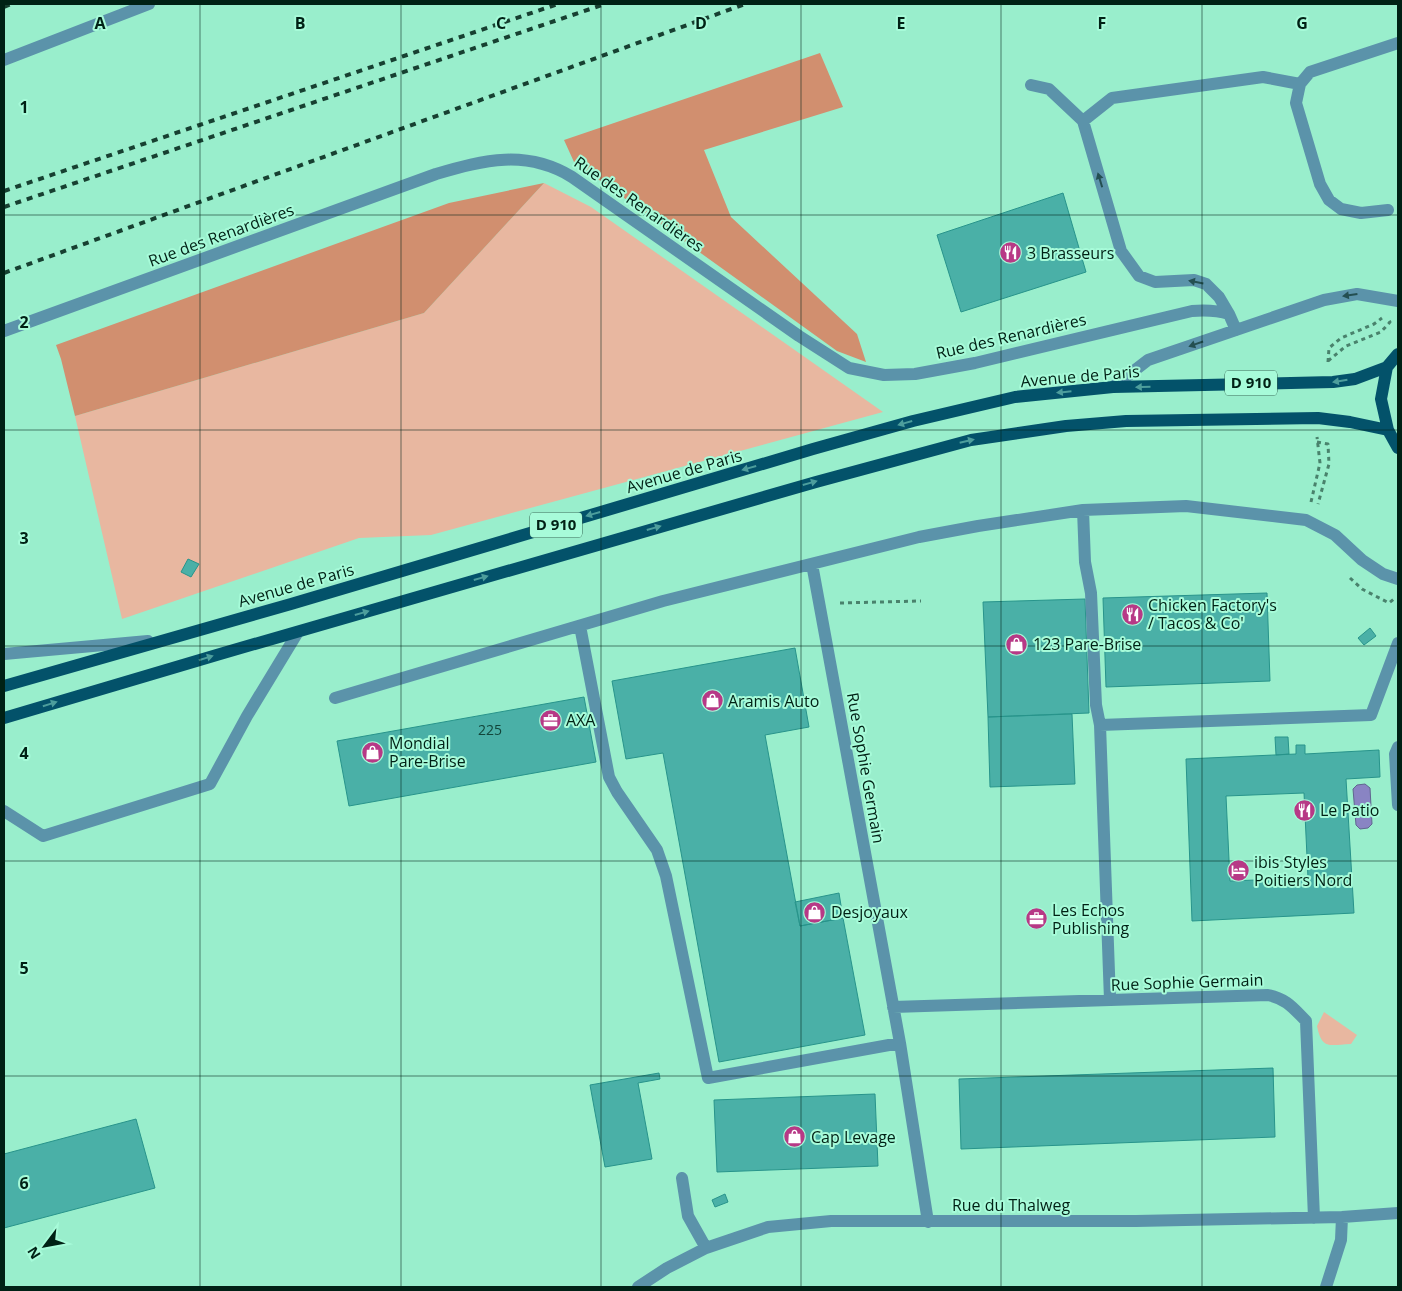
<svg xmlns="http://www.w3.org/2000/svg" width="1402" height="1291" viewBox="0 0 1402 1291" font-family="'Open Sans',sans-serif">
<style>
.green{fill:#e8b7a0}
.forest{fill:#d18f6f}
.water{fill:#8984c3;stroke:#60668f}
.building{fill:#4ab0a7;stroke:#28948b;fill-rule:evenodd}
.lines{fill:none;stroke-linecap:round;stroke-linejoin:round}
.path{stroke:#49826c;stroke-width:3;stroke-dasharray:4 4;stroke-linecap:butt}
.minor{stroke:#5b93aa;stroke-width:12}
.major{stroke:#03526a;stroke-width:12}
.rail{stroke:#174031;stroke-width:4;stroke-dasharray:6 6;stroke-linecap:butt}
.oneway{fill:#244f51}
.oneway2{fill:#4d9e9c}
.grid{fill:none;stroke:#002115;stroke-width:1;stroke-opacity:0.55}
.labels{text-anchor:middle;stroke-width:4;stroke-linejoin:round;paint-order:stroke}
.number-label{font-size:14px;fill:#12453a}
.shield{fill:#a7fbd9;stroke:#326250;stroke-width:1}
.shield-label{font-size:15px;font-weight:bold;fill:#002115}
.street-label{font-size:16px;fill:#002115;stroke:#a7fbd9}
.poi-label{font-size:16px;fill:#002115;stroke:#a7fbd9;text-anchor:start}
.grid-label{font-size:16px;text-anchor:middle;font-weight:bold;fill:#002115;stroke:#a7fbd9;stroke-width:4;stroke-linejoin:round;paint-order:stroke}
</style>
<rect width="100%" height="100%" fill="#9ec"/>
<path class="green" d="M544 183 591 207 883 412 431 535 359 538 122 619 75 416 424 313Z
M1324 1012 1357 1035 1351 1044C1329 1045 1322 1050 1317 1026Z"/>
<path class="forest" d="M820 53 843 107 704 150 731 217 857 334 866 362 837 351 574 162 564 140Z
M544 183 424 313 75 416 61 359 56 345 449 203Z"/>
<path class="water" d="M1365 784 1370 788 1372 824 1368 828 1360 829 1356 825 1353 789 1357 785Z"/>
<path class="building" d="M1063 193 1086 272 961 312 937 235Z
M188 559 199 564 191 577 181 572Z
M1267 593 1270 681 1106 687 1103 598Z
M1085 599 1089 713 988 717 983 602Z
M1370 628 1376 636 1364 645 1358 638Z
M795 648 809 727 765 735 800 926 843 918 865 1035 719 1062 663 753 626 759 612 681Z
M584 697 596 762 349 806 337 741Z
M1072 714 1075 784 990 787 988 717Z
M1275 737H1288L1289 754 1276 755Z
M1296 745H1305V754L1379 750 1380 777 1346 779 1354 913 1192 921 1186 759 1296 754ZM1304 793 1308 878 1230 881 1226 796Z
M839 893 843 918 800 926 795 902Z
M1273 1068 1275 1137 961 1149 959 1079Z
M659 1073 660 1079 638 1083 652 1159 605 1167 590 1085Z
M875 1094 878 1166 717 1172 714 1100Z
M136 1119 155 1188 4 1228V1154Z
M725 1194 728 1202 715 1207 712 1200Z"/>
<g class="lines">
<path class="path" d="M1328 361 1346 346 1381 332 1390 322 1388 319
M1328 362 1329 348 1341 338 1374 324 1382 318
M1317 442 1328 444 1329 464 1318 504
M1311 502 1320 463 1317 437
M1350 578 1362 589 1389 603 1394 599
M840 603 921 601"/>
<path class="minor" d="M4 60 149 4
M1031 85 1049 89 1083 121 1121 251 1139 276 1155 282 1194 280 1206 284 1219 297 1229 314
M1083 121 1112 98 1263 77 1300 84
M1388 210 1361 213 1341 209 1329 200 1320 184 1296 103 1300 84 1310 72 1398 43
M4 331 436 174C484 160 526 149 572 177L799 336 849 368 884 375 915 374 975 363 1192 311C1205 310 1216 310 1229 314L1236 330
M1113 387 1148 360 1324 300 1357 294 1398 301
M1083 510 1085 562 1091 593 1096 705 1100 725 1110 1000
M812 564 900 1043 928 1222
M580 626 609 777 617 792 657 850 666 876 708 1078 900 1043
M4 654 148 641
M335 698 663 601 919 537 978 526 1083 510 1186 506 1306 520 1335 535 1362 560 1383 574 1398 579
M1100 725 1371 715 1398 643
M1398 747 1395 754 1398 805
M4 811 43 836 210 784 247 716 298 632
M893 1007 1268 995C1287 999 1293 1008 1306 1021L1314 1218
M682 1178 688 1216 706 1248
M638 1287 667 1268 706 1248 768 1227 831 1221H1136L1342 1217 1398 1213
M1326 1287 1341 1240 1342 1217"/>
<path class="major" d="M1398 354 1387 367 1381 399 1388 430 1398 448
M4 686 291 604 813 449 913 421 1015 397 1113 387 1333 382 1355 379 1387 367
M4 718 220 654 816 482 971 440 1066 426 1126 421 1318 418 1350 422 1388 430"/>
<path class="rail" d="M4 7 11 4
M4 191 558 4
M4 207 605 4
M4 273 745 4"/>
</g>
<defs><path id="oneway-solid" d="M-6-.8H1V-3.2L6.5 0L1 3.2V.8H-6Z" transform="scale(1.25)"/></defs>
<g class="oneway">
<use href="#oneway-solid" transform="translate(1100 180) rotate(-107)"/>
<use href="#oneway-solid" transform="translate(1196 282) rotate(-169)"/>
<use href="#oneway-solid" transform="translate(1350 295) rotate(172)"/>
<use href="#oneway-solid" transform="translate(1196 344) rotate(161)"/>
</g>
<g class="oneway2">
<use href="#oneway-solid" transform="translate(1340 381) rotate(171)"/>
<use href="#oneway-solid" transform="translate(1143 387) rotate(178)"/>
<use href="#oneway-solid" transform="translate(1064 392) rotate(174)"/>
<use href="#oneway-solid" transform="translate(905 423) rotate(164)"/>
<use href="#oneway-solid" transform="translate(967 441) rotate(-13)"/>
<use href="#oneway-solid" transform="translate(749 468) rotate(164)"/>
<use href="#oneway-solid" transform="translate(810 483) rotate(-16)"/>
<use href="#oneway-solid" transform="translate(593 514) rotate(164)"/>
<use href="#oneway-solid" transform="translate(654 528) rotate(-16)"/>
<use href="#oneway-solid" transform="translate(481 578) rotate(-16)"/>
<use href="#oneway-solid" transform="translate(362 613) rotate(-16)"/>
<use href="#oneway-solid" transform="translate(206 658) rotate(-17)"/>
<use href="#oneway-solid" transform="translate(50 704) rotate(-17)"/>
</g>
<path class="grid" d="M200 4V1287M401 4V1287M601 4V1287M801 4V1287M1001 4V1287M1202 4V1287M4 215H1398M4 430H1398M4 646H1398M4 861H1398M4 1076H1398"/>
<defs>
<symbol id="restaurant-disc" viewBox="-11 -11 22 22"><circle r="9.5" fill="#b73986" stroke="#a7fbd9"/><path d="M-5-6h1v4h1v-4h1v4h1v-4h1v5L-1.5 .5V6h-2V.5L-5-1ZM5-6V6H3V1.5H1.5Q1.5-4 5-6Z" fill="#fff"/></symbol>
<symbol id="shop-disc" viewBox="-11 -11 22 22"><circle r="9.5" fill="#b73986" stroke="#a7fbd9"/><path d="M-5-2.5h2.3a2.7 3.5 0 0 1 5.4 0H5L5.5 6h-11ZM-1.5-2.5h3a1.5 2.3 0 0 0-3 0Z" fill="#fff"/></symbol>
<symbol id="office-disc" viewBox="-11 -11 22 22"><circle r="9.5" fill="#b73986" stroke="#a7fbd9"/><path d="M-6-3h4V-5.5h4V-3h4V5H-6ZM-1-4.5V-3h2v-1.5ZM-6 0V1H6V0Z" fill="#fff"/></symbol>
<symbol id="hotel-disc" viewBox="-11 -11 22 22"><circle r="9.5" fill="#b73986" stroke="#a7fbd9"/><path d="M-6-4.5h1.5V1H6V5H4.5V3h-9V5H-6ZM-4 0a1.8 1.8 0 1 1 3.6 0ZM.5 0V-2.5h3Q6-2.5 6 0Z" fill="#fff"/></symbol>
</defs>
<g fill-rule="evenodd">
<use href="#restaurant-disc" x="998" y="240" width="25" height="25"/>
<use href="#restaurant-disc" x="1120" y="602" width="25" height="25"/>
<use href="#shop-disc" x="1004" y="632" width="25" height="25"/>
<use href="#shop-disc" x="700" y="688" width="25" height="25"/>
<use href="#office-disc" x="538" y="708" width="25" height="25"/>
<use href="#shop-disc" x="360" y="740" width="25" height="25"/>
<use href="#restaurant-disc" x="1292" y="798" width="25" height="25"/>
<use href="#hotel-disc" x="1226" y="858" width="25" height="25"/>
<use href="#shop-disc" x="802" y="900" width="25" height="25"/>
<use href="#office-disc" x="1024" y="906" width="25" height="25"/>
<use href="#shop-disc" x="782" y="1124" width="25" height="25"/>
</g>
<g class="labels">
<g class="number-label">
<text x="490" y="735">225</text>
</g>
<g class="shield">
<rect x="1225" y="370.5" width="52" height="25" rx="4"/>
<rect x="530" y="512.5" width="52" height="25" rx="4"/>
</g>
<g class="shield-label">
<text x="1251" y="388">D 910</text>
<text x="556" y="530">D 910</text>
</g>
<g class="street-label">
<text transform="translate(639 204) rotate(35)" y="6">Rue des Renardières</text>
<text transform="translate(221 235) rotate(-20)" y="6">Rue des Renardières</text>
<text transform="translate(1011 336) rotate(-13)" y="6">Rue des Renardières</text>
<text transform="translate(1080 376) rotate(-5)" y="6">Avenue de Paris</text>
<text transform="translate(684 471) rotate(-16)" y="6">Avenue de Paris</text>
<text transform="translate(296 585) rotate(-16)" y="6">Avenue de Paris</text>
<text transform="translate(866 768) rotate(80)" y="6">Rue Sophie Germain</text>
<text transform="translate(1187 982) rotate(-2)" y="6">Rue Sophie Germain</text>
<text x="1011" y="1211">Rue du Thalweg</text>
</g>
<g class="poi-label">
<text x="1027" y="259">3 Brasseurs</text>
<text x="1148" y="611">Chicken Factory's<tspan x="1148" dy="18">/ Tacos &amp; Co'</tspan></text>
<text x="1033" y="650">123 Pare-Brise</text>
<text x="728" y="707">Aramis Auto</text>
<text x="566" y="726">AXA</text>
<text x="389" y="749">Mondial<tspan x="389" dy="18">Pare-Brise</tspan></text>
<text x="1320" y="816">Le Patio</text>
<text x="1254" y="868">ibis Styles<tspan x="1254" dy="18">Poitiers Nord</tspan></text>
<text x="1052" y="916">Les Echos<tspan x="1052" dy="18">Publishing</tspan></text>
<text x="831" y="918">Desjoyaux</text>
<text x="811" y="1143">Cap Levage</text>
</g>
</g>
<g class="grid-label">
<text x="100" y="29">A</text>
<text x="300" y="29">B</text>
<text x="501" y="29">C</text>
<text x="701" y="29">D</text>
<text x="901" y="29">E</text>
<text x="1102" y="29">F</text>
<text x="1302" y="29">G</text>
<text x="24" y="113">1</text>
<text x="24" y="328">2</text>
<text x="24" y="544">3</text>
<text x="24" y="759">4</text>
<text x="24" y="974">5</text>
<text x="24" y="1189">6</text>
</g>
<rect width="1402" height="1291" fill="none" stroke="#002115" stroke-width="10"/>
<g transform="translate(45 1246) rotate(238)" stroke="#a7fbd9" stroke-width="4" paint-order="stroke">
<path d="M0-4L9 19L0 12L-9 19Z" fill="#002115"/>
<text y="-8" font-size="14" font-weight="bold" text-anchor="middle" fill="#002115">N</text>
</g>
</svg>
